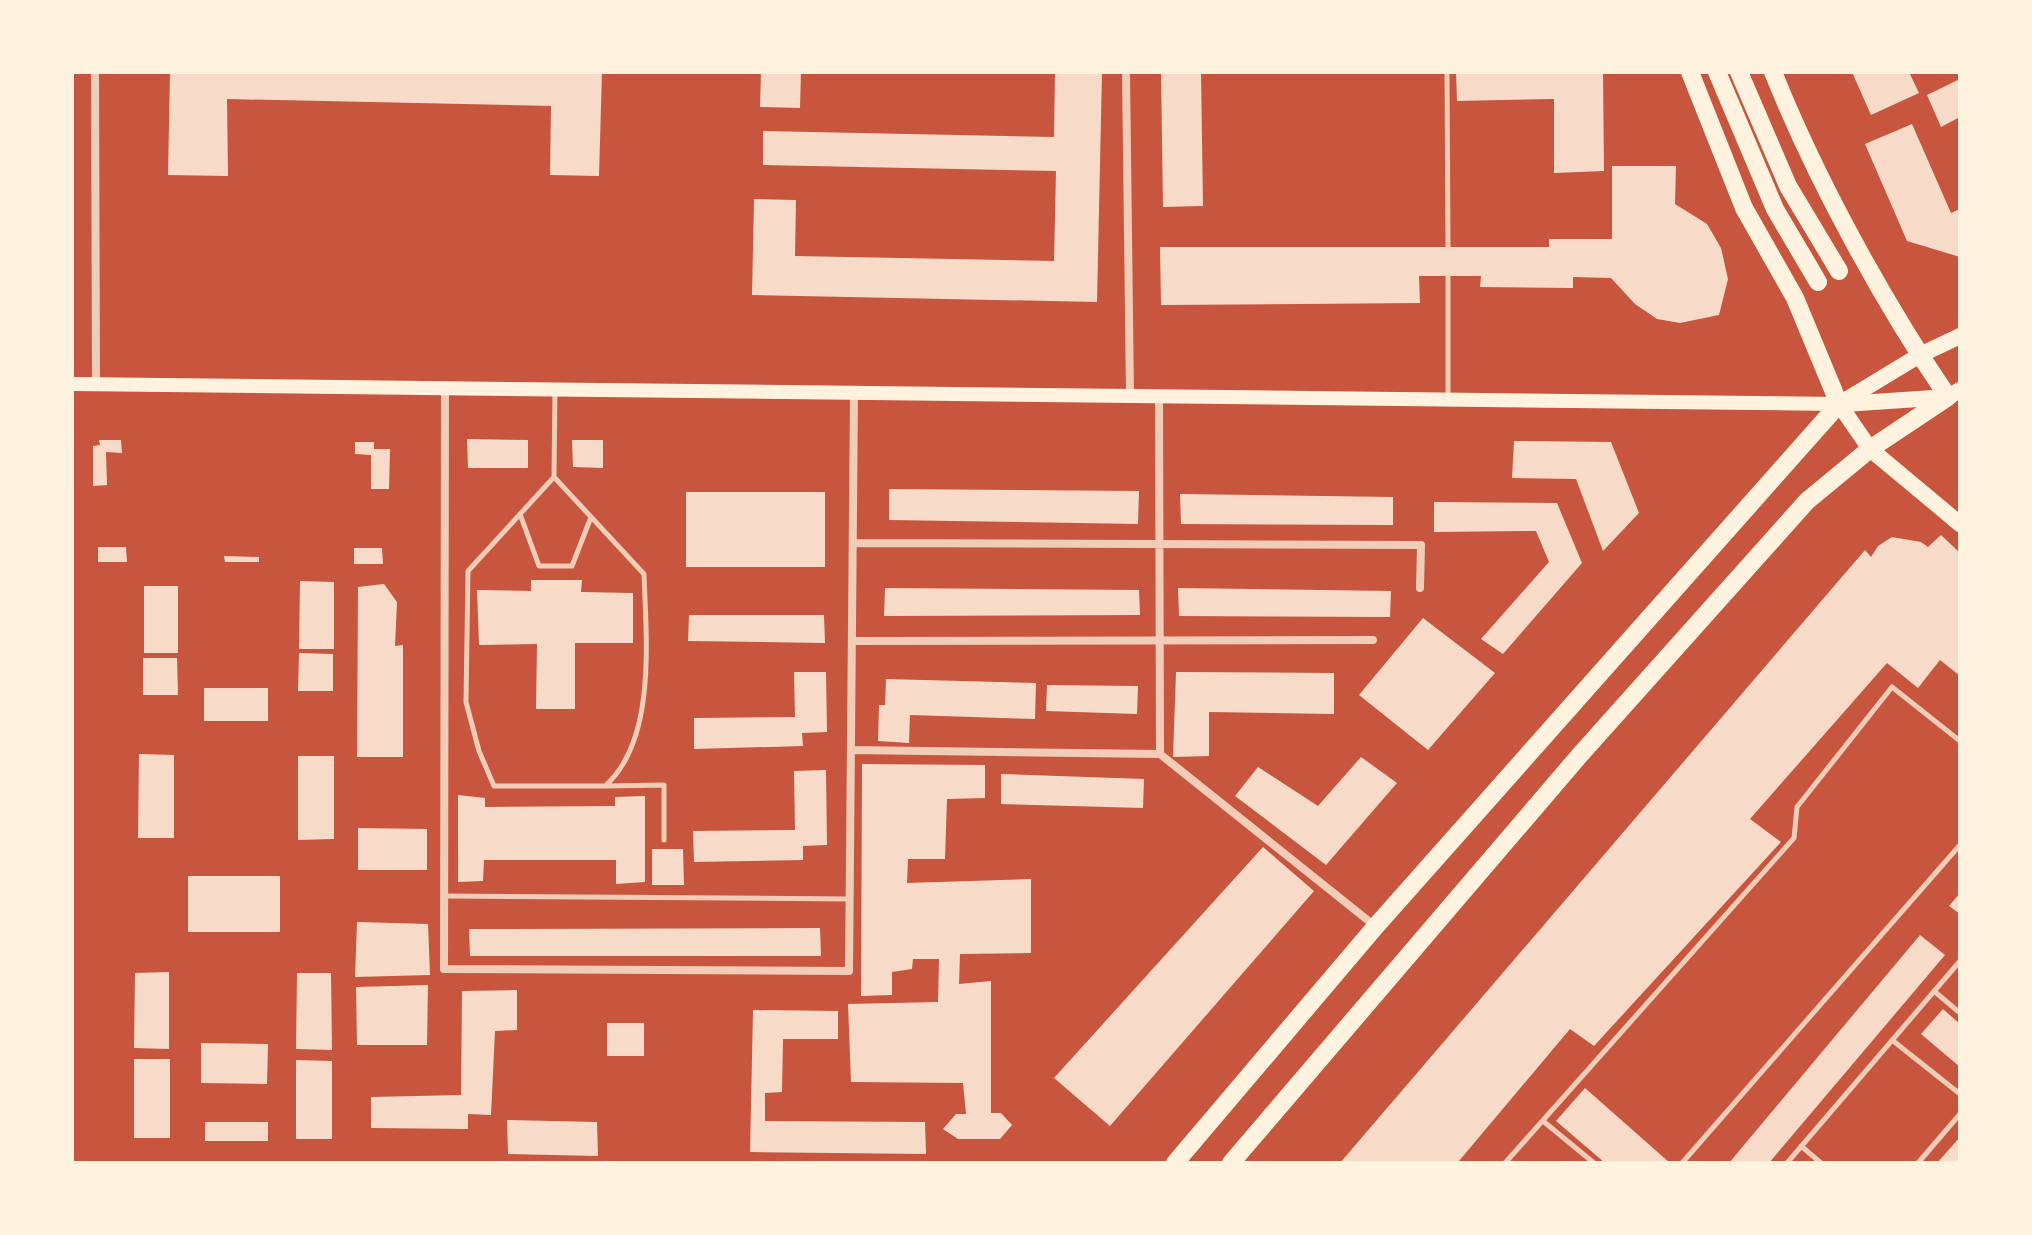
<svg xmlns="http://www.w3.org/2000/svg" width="2032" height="1235" viewBox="0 0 2032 1235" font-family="'Noto Sans',sans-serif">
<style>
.building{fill:#f7dbc8}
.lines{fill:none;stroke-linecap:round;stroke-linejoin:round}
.service{stroke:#f1ccb7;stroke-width:5}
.minor{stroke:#f1ccb7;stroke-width:8}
.secondary{stroke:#fff3e0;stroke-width:14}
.primary{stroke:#fff3e0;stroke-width:16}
.trunk{stroke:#fff3e0;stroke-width:18}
</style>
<rect width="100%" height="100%" fill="#c8553d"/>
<path class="building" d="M170 72H602L599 176 550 175 551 106 227 99 228 176 168 175Z
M761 72H801L800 108 760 107Z
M1055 72H1102L1097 302 752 295 754 199 796 200 795 256 1054 261 1056 171 763 165V131L1054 137Z
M1161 72H1201L1203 206 1163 207Z
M1456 72H1603L1604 171 1554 173V99L1457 101Z
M1852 72H1909L1919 93 1871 115Z
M1960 79V117L1941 127 1927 95Z
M1912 124 1951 213 1960 209V257L1907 241 1865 144Z
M1612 166H1676L1675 204 1707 224 1721 248 1728 279 1719 315 1680 323 1657 319 1635 304 1611 278 1573 277V288L1480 287 1481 276H1419L1420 303 1161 305 1160 247H1549V239H1612Z
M467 439 528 440V468H468Z
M99 440H121L122 453 106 452 107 485 93 486V446L100 445Z
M572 440H603V468L573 467Z
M1514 441 1611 442 1639 513 1603 551 1576 479 1512 478Z
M355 442H374V449H390L389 489H371V455L355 454Z
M889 489 1139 491 1138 524 889 520Z
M686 492H825V567H686Z
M1180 494 1393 497V525L1181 524Z
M1434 502 1557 503 1582 563 1503 654 1481 639 1549 562 1536 531 1434 532Z
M1941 535 1960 553V676L1940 660 1918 688 1887 663 1750 819 1781 842 1594 1046 1570 1029 1459 1161 1462 1163H1340L1865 550 1871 557 1878 546 1892 537 1921 542 1928 547Z
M98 547H126L127 562H98Z
M354 548H382L383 564H354Z
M224 556 259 557V562H225Z
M531 580H582L581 592 633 593V643H575V709H536L537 644 479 645 477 590 531 591Z
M300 581 334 582V649H299Z
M384 584 397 602 395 646 403 645V757H357L358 587Z
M144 586H178V653H144Z
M885 588 1139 590 1140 615 884 616Z
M1178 588 1391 591 1390 617 1179 616Z
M689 615H824L825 643 688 641Z
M1423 618 1495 673 1428 750 1359 695Z
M299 653 333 654V691H298Z
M143 658H177L178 695H143Z
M794 672H826L827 732 802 733 803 746 694 749V718L795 717Z
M1176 672 1334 673V714L1209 712V756L1173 757Z
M886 679 1036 683 1035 719 910 715 909 743 878 741 879 705H885Z
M1047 685 1138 686 1137 714 1046 711Z
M204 688H268V721H204Z
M139 754 174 755V838H138Z
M298 756H334V839L298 840Z
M1361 757 1397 783 1326 865 1235 796 1258 767 1318 806Z
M862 764 985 765V798L947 799 945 859H908L907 883 1031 879V953L960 954 959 984 991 981V1113H1001L1012 1125 1000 1139H958L943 1129 956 1114H966L963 1083 851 1082 848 1004 938 1002 939 959H913L912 969 892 972V995L861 996Z
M826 770 827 845 803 846V860L694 862 693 831 795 830 794 771Z
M1001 774 1144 779 1143 808 1001 804Z
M458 795 485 798V807L615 806V797L645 796V882L616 884V860H484L483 881 458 882Z
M358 828 427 829V870H358Z
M1263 847 1314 891 1110 1126 1054 1078Z
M652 849H683L684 885H652Z
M188 876H280V932H188Z
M1960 893V914L1949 906Z
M357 922 428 924 430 975 355 977Z
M820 928 821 956H470L469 929Z
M1920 935 1945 955 1769 1163H1729Z
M169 972V1049L134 1048 135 973Z
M297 973H331L332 1050 296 1049Z
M428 985 427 1045H357L356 987Z
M517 990V1030L495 1031 491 1115 468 1114V1129L371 1128V1097L461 1095 462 991Z
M1943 1009 1960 1024V1067L1921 1034Z
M753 1010 838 1011V1039H783L782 1092 765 1093V1121L925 1122 926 1154 750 1152Z
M607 1023H644V1056H607Z
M201 1043 268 1044 267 1084 201 1083Z
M134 1059H170V1138H134Z
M296 1060 332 1061V1139H296Z
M1585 1088 1670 1163H1605L1556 1121Z
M507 1120 597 1122 598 1156 508 1154Z
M205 1122H268V1141H205Z
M1960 1137V1163H1937Z"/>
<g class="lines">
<path class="service" d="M1447 72 1448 247
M1448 396V277
M554 477 468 571 466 702 479 751 494 786H605C657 740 646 637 644 574L554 477 555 390
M520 514 539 566H572L591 517
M606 786 664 785V840
M445 896 849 899
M1934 991 1960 1013
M1892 1040 1960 1094
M1543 1121 1594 1163
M1801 1146 1821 1163
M1505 1163 1794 838 1797 807 1892 687 1960 741
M1682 1163 1960 845
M1787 1163 1960 961
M1918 1163 1960 1114"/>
<path class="minor" d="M95 72 96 384
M1126 72 1130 396
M445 388 444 969 849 971 854 393
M1159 396 1160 754 1375 926
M853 543 1421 545 1420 588
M852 641 1373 640
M851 750 1160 754"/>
<path class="secondary" d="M72 384 1839 404"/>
<path class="primary" d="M1839 404 1870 449 1960 524
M1839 404 1920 355 1960 336
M1844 404 1948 397 1960 390"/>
<path class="trunk" d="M1717 72 1775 209 1818 282
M1739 72 1788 186 1839 271
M1175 1163 1376 926 1839 404 1795 298 1744 208 1690 72
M1231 1163 1579 756 1807 501 1870 449 1948 397C1883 302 1816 179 1773 72"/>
</g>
<rect width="2032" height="1235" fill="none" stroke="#fff3e0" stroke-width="148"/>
</svg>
